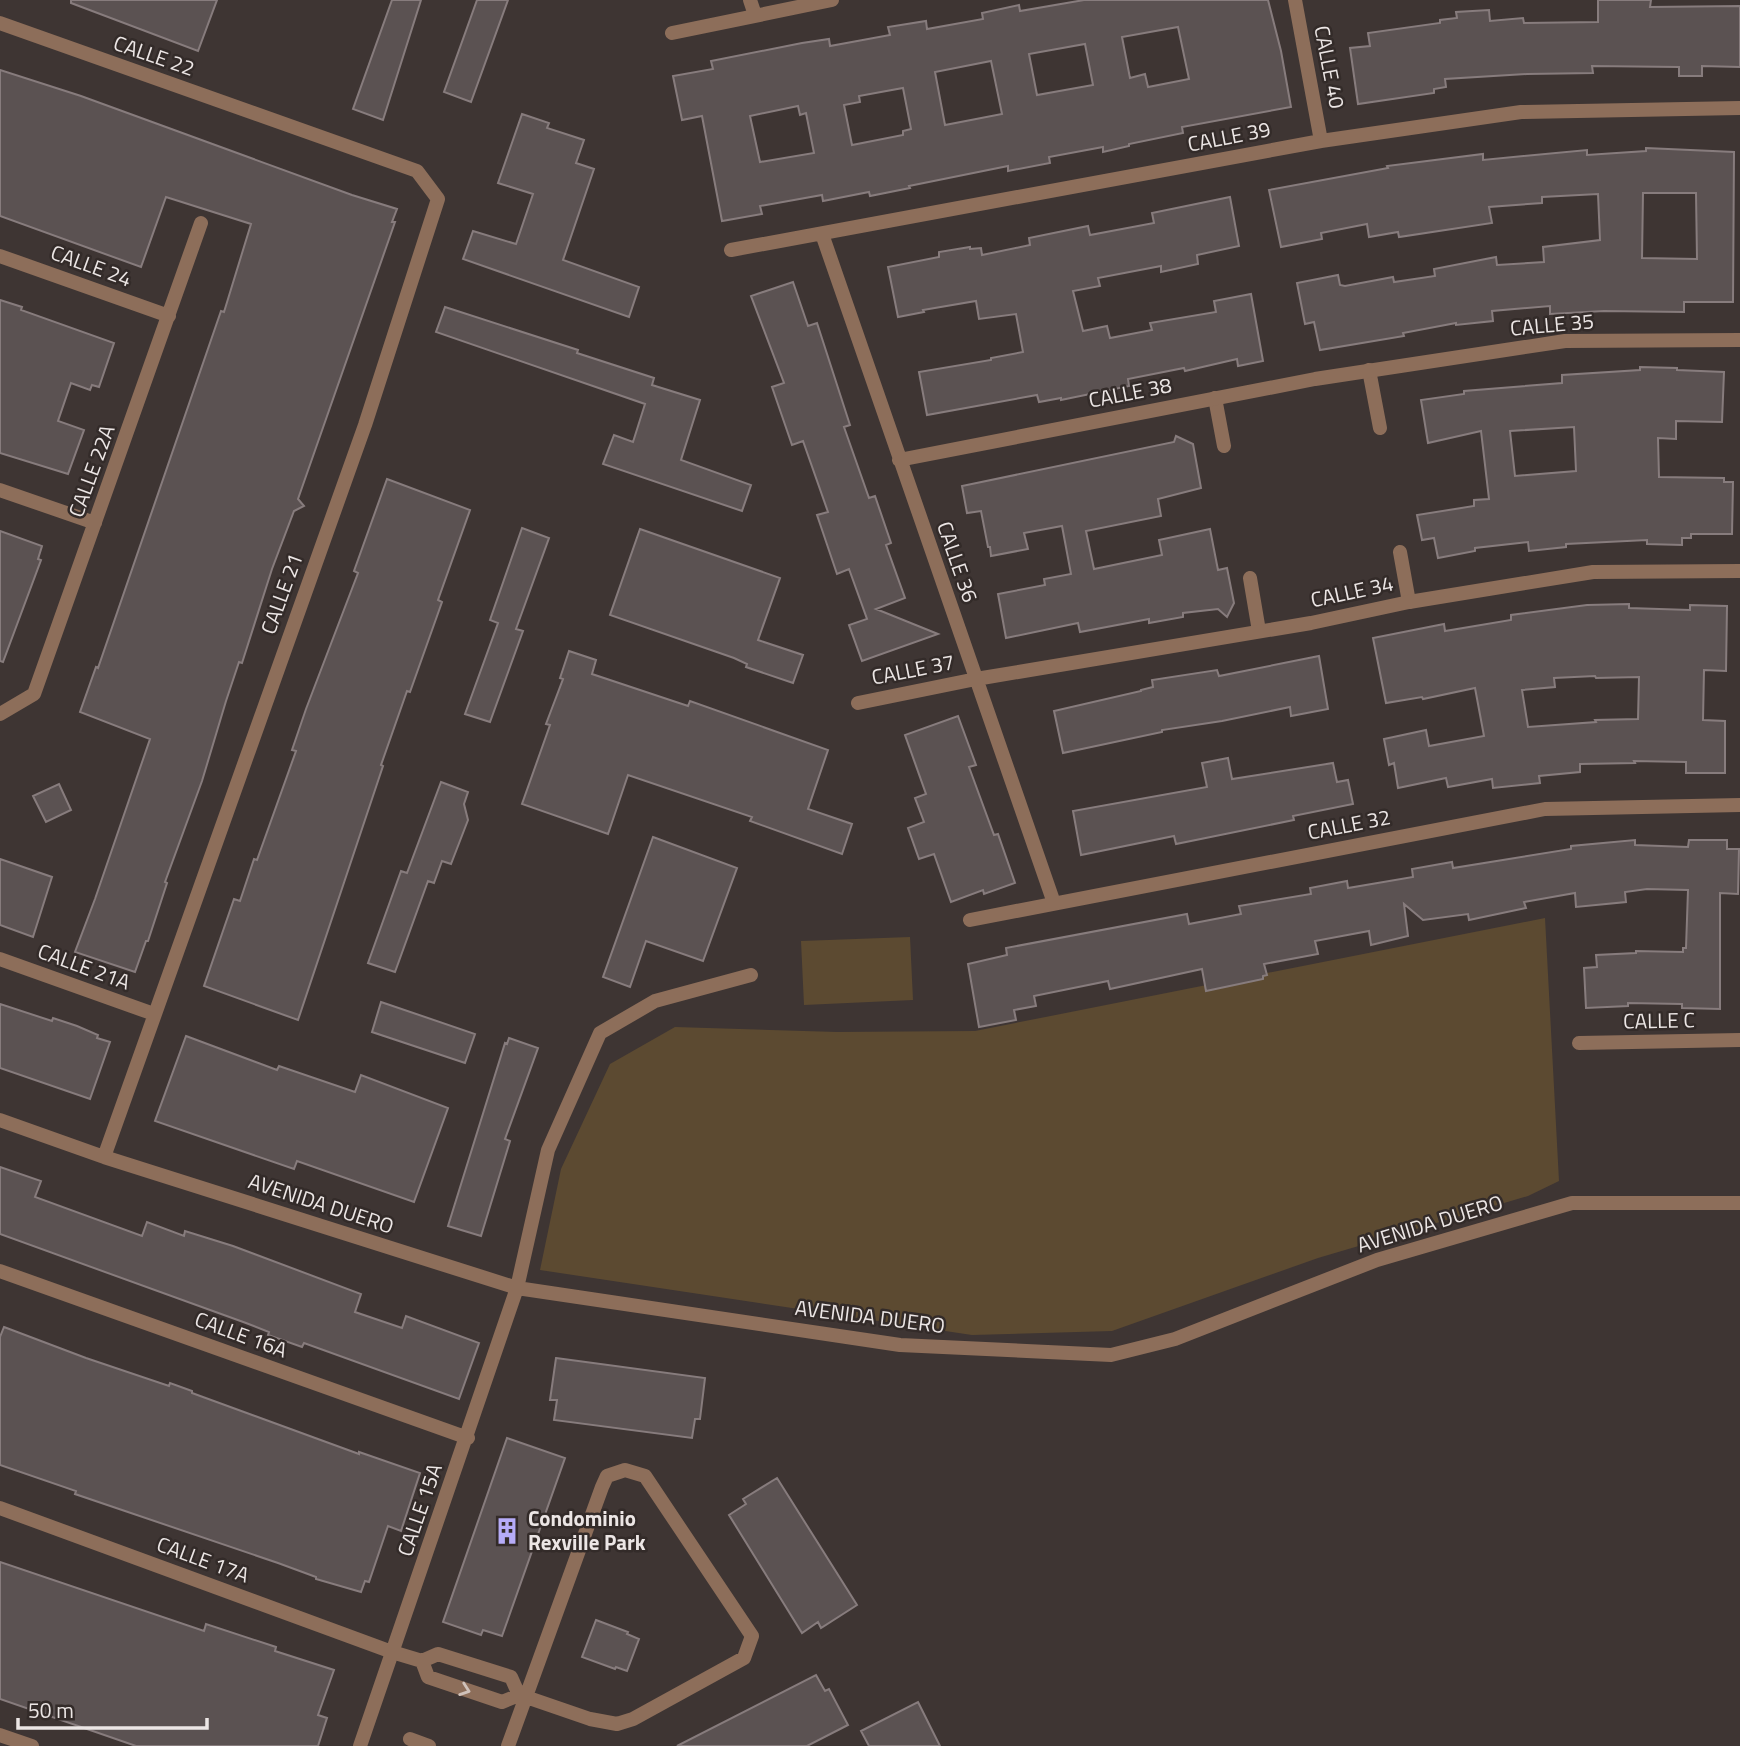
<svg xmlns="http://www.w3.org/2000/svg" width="1740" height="1746" viewBox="0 0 1740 1746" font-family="'Titillium Web',sans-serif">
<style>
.green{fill:#5c4a31}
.building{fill:#5b5252;stroke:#877c7d;stroke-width:2;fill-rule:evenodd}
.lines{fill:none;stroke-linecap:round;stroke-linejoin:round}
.lane{stroke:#8d6e5a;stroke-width:14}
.street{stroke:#8d6e5a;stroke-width:14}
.oneway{stroke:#d0c2bb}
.labels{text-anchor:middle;stroke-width:5;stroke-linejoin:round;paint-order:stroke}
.street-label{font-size:21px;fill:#ece6e5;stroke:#332b29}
.poi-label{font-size:21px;font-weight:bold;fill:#ece6e5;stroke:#332b29;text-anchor:start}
</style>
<rect width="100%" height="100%" fill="#3e3533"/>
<path class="green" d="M1545 918 1559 1181 1528 1196 1318 1258 1112 1331 972 1335 540 1270 561 1169 610 1064 675 1027 837 1032 975 1031Z
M910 937 913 1000 804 1005 801 941Z"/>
<path class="building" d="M71 0H217L198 51 71 3Z
M392 0H421L383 120 353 109Z
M477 0H508L471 102 444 92Z
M1084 0H1268L1281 51 1291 107 1182 127 1183 133 1129 144V146L1103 152V147L1049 157 1050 163 1008 171V166L909 186 910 188 870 196 869 192 823 201 822 195 760 206 762 214 722 221 702 116 682 120 673 76 713 69 711 61 802 43 829 39 830 46 890 35 888 27 926 21 927 29 983 19 982 13 1019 5 1020 11ZM1178 27 1189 79 1148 87 1145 74 1130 78 1122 37ZM1085 44 1093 85 1037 95 1029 54ZM991 61 1002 114 945 125 935 72ZM903 88 911 129 903 131V135L852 145 844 105 860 102 859 96ZM798 106 800 115 806 113 814 153 760 162 750 116Z
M1598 0H1651L1650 7 1740 6V67L1702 66V76H1679V67L1592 66 1593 73 1527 74 1445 79 1446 87 1434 89V93L1358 104 1350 48 1370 46 1368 33 1440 23V20L1457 18 1456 12 1489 10 1490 21 1523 18 1524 23 1598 22Z
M0 70 81 96 352 195 397 209 392 222H395L298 499 304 506 294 511 272 569 242 663 239 662 226 701 202 781 165 882 167 883 148 941H146L135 972 75 952 95 899 150 739 80 712 96 667 98 668 221 311 224 312 251 224 166 197 141 267 0 216Z
M522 114 549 123 547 128 584 140 576 163 594 169 563 260 639 287 629 317 463 259 473 231 516 244 533 194 498 183Z
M1646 148 1734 152 1733 302H1684V312L1604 311 1550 314V306L1492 311 1493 321 1456 325V323L1403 333 1404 336 1320 350 1314 322 1305 324 1297 283 1338 275 1340 285 1345 286 1393 277 1394 282 1435 276 1434 269 1496 257 1497 265 1544 262 1543 247 1600 240 1598 194 1542 197V203L1489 207 1492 223 1399 237 1398 232 1369 237 1367 224 1321 233 1322 239 1281 247 1269 190 1388 168 1387 166 1483 154V160L1587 150V155L1646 151ZM1643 193H1696L1697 259 1642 258Z
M1230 197 1239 246 1197 255 1198 264 1161 272V266L1098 278 1100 286 1073 291 1083 331 1107 326 1110 338 1152 330 1150 323 1216 312 1214 301 1251 294 1263 361 1238 366 1237 359 1185 371 1184 368 1128 379 1129 386 1061 400V398L1039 402 1037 395 927 415 919 372 991 360V358L1023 352 1016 314 979 319 976 301 923 310 924 312 898 317 888 267 939 257V252L970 247V249L981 248 982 255 1030 245 1029 238 1088 226 1090 235 1154 223 1152 213Z
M793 282 808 326 817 323 850 425 844 427 869 498 875 496 891 543 886 545 905 598 876 609 938 634 862 661 849 625 867 619 849 569 837 574 817 515 828 512 803 441 792 445 772 387 784 383 751 296Z
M0 300 22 307 21 310 114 343 99 387 92 385 90 390 71 383 58 421 84 430 68 474 0 453Z
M445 307 578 350 577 353 654 378 652 385 700 400 681 460 751 485 742 511 603 464 614 435 633 442 645 404 436 332Z
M1640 367 1677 368V370L1724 372 1722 422 1676 421V439L1658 438 1659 477 1724 478V482H1733L1732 534H1691V538H1682V545L1647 544V540L1566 544V547L1529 551 1528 542 1475 548V551L1438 558 1434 538 1422 540 1417 515 1474 506V500L1489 499 1481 431 1428 443 1421 400 1464 394V391L1562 383V375L1640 370ZM1574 427 1576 471 1515 476 1510 431Z
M1176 436 1193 444 1201 488 1158 499 1161 516 1086 531 1094 569 1162 555 1159 540 1210 529 1218 570 1227 568 1234 603 1227 617 1218 609 1183 613V617L1149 623V619L1080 632 1078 623 1006 638 998 594 1045 585 1044 579 1071 574 1062 526 1024 533 1028 549 991 556 990 547H988L981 511 967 513 962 486 1174 442Z
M387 479 470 510 438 600 442 602 410 692 407 691 381 765 383 766 298 1020 204 986 234 899 240 901 254 859 257 860 296 751 292 750 306 709 358 573 354 571Z
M522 528 549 538 516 629 523 631 490 722 465 714 498 623 490 620Z
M640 529 780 578 758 640 803 655 793 683 746 667 747 664 734 658 610 615Z
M0 531 42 546 38 559 41 560 3 662 0 661Z
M1629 604V608L1690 610V605L1727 606 1726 671 1704 670 1703 720 1725 721V773H1686V762L1634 761 1635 763 1580 764V772L1539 776 1540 783 1493 788 1492 779 1448 787 1446 778 1398 788 1394 763 1389 765 1384 739 1426 730 1429 746 1484 736 1475 688 1423 699 1422 697 1386 703 1373 638 1444 624 1445 631 1511 620V615L1587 605ZM1595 676 1596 678 1639 677 1638 719 1595 720 1596 722 1528 727 1522 690 1555 687 1554 678Z
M569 651 596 660 592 674 688 706 690 701 828 750 808 809 852 824 842 854 750 821 752 817 628 775 608 834 522 804 550 725 546 724 563 679 560 678Z
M1319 656 1328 709 1291 716 1290 707 1222 721 1162 730V732L1063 753 1054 711 1141 691V690L1153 687 1152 680 1217 670 1219 676Z
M958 716 976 765 969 767 994 835 998 834 1015 883 984 894 983 890 951 902 934 854 919 859 908 828 924 822 915 798 926 794 905 735Z
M1228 758 1232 779 1333 763 1337 782 1348 780 1353 804 1293 816 1294 820 1176 844 1174 836 1081 855 1073 811 1207 787 1202 763Z
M441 782 468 792 464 804 468 820 451 864 442 861 434 883 428 881 395 972 368 963 401 871 407 873Z
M59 784 71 810 46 822 33 796Z
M653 837 737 868 703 961 646 941 630 987 603 977Z
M1635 840V845L1688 847 1689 840H1727V849H1739L1738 894 1720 893V1009L1682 1008V1004L1628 1003V1006L1586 1008 1584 968 1597 967 1596 955 1636 953V951L1683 952V948H1686L1688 890 1647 889 1625 892 1626 902 1576 907 1575 893 1524 902 1526 908 1469 920 1468 914 1423 920 1404 904 1408 936 1371 945 1369 931 1315 941 1318 954 1264 964 1267 975 1263 976V979L1206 991 1202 969 1110 989 1108 981 1034 996 1036 1006 1014 1010 1016 1020 979 1027 968 964 1007 955 1006 948 1187 914 1189 924 1241 914 1239 906 1311 894 1310 888 1347 881 1348 888 1413 877 1412 869 1452 862 1453 868 1571 849V846Z
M0 859 52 877 33 937 0 925Z
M381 1002 475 1034 465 1063 372 1032Z
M0 1004 52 1021 53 1018 77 1026 98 1035 97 1038 110 1042 90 1099 0 1068Z
M186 1036 277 1070 279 1066 355 1092 361 1075 448 1108 414 1202 297 1161 294 1169 155 1121Z
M509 1038 538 1048 505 1139 510 1141 481 1236 448 1226 505 1043 507 1044Z
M0 1167 41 1181 35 1197 142 1236 147 1222 184 1236 185 1231 233 1246 361 1294 355 1312 402 1328 406 1316 479 1343 459 1399 304 1343 302 1347 268 1335 269 1332 246 1323 0 1234Z
M4 1327 86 1358 169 1386 170 1383 192 1391V1393L359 1454V1452L420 1473 401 1531 388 1526 369 1582 365 1581 361 1592 316 1579V1577L278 1563 75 1494 76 1491 0 1465V1337Z
M556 1358 705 1378 700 1419H695L692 1438 554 1420 557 1400H550Z
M507 1438 565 1458 502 1636 483 1630 481 1635 443 1622Z
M777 1478 857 1605 821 1628 818 1622 802 1633 729 1515 746 1504 743 1499Z
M0 1562 204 1631 206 1624 276 1647 275 1651 334 1670 318 1715 327 1718 318 1746H136L0 1699Z
M596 1620 628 1632 627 1634 639 1639 627 1671 616 1667 615 1669 582 1657Z
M816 1675 825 1691 829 1689 848 1725 807 1746H677Z
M918 1702 940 1746H869L861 1731Z"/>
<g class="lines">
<path class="lane" d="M1369 370 1380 428
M1215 398 1224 446
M1400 552 1409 602
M1250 578 1259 631
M410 1739 429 1746"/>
<path class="street" d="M750 0 755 15
M1295 0 1321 141
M0 23 417 171 438 199 365 425 104 1157
M672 33 832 0
M822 234 1054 903
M731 250 1321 141 1521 112 1740 108
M0 256 169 316
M899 460 1315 379 1565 341 1740 340
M0 490 95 523
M858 703 976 679 1311 623 1409 602 1593 572 1740 571
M0 714 34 694 201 223
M970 920 1545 809 1740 805
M0 959 154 1014
M1579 1043 1740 1040
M0 1120 104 1157 517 1288 900 1345 1111 1355 1175 1339 1377 1260 1572 1203H1740
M0 1271 468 1438
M0 1508 392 1652 422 1661 438 1654 511 1677 519 1695
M422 1661 428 1677 502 1702 519 1695 526 1697 590 1719 617 1724 633 1719 744 1658 752 1636 645 1476 625 1470 607 1476 602 1487 508 1746
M0 1735 32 1746
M360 1746 517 1288 548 1150 600 1033 655 1001 751 975"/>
</g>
<defs><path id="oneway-chevron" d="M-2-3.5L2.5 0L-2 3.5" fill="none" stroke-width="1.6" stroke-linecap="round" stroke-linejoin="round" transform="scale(1.75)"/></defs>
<use class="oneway" href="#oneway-chevron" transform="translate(465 1690) rotate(19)"/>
<defs>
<symbol id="building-bare" viewBox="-9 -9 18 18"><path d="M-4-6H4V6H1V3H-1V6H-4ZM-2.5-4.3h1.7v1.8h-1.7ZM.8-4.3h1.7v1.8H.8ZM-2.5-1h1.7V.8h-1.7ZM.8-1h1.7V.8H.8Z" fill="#b6acf8" stroke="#332b29" stroke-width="2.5" paint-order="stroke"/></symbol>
</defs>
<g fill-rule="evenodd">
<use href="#building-bare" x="488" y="1512" width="38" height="38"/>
</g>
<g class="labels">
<g class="street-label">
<text transform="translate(154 56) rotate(19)" y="7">CALLE 22</text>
<text transform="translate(1329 67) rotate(79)" y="7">CALLE 40</text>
<text transform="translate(1229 137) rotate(-11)" y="7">CALLE 39</text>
<text transform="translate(91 266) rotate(20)" y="7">CALLE 24</text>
<text transform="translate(1552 325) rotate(-5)" y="7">CALLE 35</text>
<text transform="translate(1130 393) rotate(-11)" y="7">CALLE 38</text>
<text transform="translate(92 471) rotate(-70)" y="7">CALLE 22A</text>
<text transform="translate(957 562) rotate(71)" y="7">CALLE 36</text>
<text transform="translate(1352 592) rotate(-12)" y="7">CALLE 34</text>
<text transform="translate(282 594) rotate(-70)" y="7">CALLE 21</text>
<text transform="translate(913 670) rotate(-11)" y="7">CALLE 37</text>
<text transform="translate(1349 825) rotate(-11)" y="7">CALLE 32</text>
<text transform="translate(84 967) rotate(20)" y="7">CALLE 21A</text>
<text transform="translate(1659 1021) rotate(-1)" y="7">CALLE C</text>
<text transform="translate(321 1204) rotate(18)" y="7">AVENIDA DUERO</text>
<text transform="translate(1430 1224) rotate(-17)" y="7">AVENIDA DUERO</text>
<text transform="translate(870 1317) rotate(7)" y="7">AVENIDA DUERO</text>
<text transform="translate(241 1335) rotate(20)" y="7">CALLE 16A</text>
<text transform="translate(420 1510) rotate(-71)" y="7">CALLE 15A</text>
<text transform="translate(203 1560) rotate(20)" y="7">CALLE 17A</text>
</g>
<g class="poi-label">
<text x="528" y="1526">Condominio<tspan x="528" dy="24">Rexville Park</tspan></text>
</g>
</g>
<path d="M18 1718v10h189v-10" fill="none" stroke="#ece6e5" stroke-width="3.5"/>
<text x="28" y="1718" font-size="21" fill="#ece6e5" stroke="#332b29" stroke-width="5" paint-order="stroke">50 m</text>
</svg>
